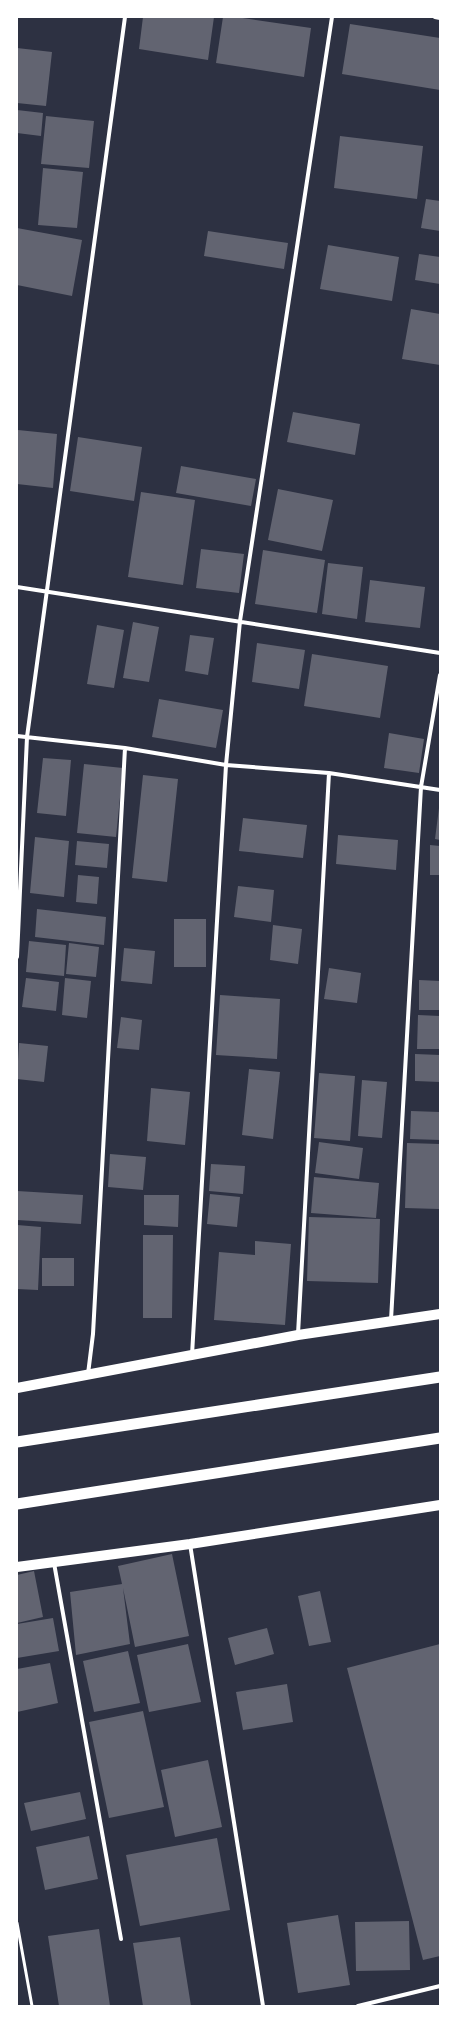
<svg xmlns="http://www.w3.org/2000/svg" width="457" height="2023" viewBox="0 0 457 2023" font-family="Manrope,sans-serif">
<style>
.building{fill:#626471}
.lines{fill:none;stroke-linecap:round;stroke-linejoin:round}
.service{stroke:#fff;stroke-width:3}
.minor{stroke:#fff;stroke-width:4}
.primary{stroke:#fff;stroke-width:10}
.trunk{stroke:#fff;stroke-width:11}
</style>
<rect width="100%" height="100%" fill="#2d3142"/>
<path class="building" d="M143 17H214L208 60 139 49Z
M223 17H236L311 28 304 77 216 63Z
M350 24 440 38V90L342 74Z
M17 48 52 52 46 106 17 103Z
M17 110 43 113 41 136 17 133Z
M46 116 94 121 89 168 41 164Z
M340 136 423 146 417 199 334 188Z
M43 168 83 172 77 228 38 225Z
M426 199 440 201V231L421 228Z
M17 228 82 240 72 296 17 285Z
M208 231 288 243 284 269 204 256Z
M328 245 399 257 392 301 320 289Z
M419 254 440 257V284L415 280Z
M411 309 440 314V365L402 359Z
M293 412 360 424 355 455 287 442Z
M18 430 57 434 53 488 17 484Z
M78 437 142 447 134 501 70 491Z
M181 466 256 479 251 506 176 493Z
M278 489 333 500 322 551 268 540Z
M141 492 195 500 183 585 128 577Z
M201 549 244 554 239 593 196 588Z
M263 550 325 560 317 613 255 604Z
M328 563 363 567 357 619 322 614Z
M370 580 425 587 420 628 365 622Z
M133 622 159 627 149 682 123 678Z
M97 625 124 630 114 688 87 684Z
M190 635 214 638 208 675 185 671Z
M257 643 305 650 299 689 252 682Z
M312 654 388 666 380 718 304 706Z
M159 699 223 710 216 748 152 737Z
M389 733 424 739 419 773 384 768Z
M43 758 71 760 66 816 37 813Z
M84 764 123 768 116 837 77 833Z
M143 775 178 779 167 882 132 878Z
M439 808H440V840L435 839Z
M243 818 307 825 303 858 239 851Z
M338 835 398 840 396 870 336 864Z
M35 837 69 841 64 897 30 893Z
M77 841 109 844 107 868 75 865Z
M430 845 440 846V875H430Z
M78 875 99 877 97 904 76 902Z
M238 886 274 890 271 922 234 917Z
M37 909 106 917 104 945 35 937Z
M174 919H206V967H174Z
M273 925 302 929 298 964 270 960Z
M29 941 66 945 64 976 26 972Z
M69 943 99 947 96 977 66 974Z
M124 948 155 951 152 984 121 981Z
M329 968 361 973 357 1003 324 999Z
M26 978 59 982 56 1011 22 1007Z
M65 978 91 981 87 1018 62 1015Z
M419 980 440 981V1010H419Z
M220 995 280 999 277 1059 216 1055Z
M418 1015 440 1016V1049H417Z
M121 1017 142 1020 139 1050 117 1048Z
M19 1043 48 1046 44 1082 17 1079Z
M415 1054 440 1055V1082L415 1081Z
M249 1069 280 1072 273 1139 242 1135Z
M319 1073 355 1076 350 1141 314 1138Z
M362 1080 387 1082 382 1138 358 1136Z
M151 1088 190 1092 185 1145 147 1141Z
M411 1111 440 1112V1140L410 1139Z
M319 1142 363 1148 359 1179 315 1173Z
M407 1143 440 1144 439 1209 405 1208Z
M110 1154 146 1157 143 1190 108 1187Z
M211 1164 245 1166 243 1194 209 1191Z
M314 1177 379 1183 376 1218 311 1213Z
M17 1191 83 1195 81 1224 17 1220Z
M210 1194 240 1197 237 1227 207 1224Z
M144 1195H179L178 1227 144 1225Z
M309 1217 380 1219 378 1283 307 1281Z
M17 1225 41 1227 38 1290 17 1289Z
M143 1235H173L172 1318H143Z
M255 1241 291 1244 285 1325 214 1320 219 1252 255 1255Z
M42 1258H74V1286H42Z
M172 1554 189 1636 135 1647 123 1588 130 1644 76 1655 70 1592 122 1584 118 1566Z
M34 1571 43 1617 17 1623V1575Z
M320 1591 331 1642 309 1646 298 1596Z
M53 1618 59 1651 17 1658V1624Z
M267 1628 274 1654 235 1665 228 1638Z
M188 1644 201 1702 149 1712 137 1655Z
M440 1644V1956L423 1960 347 1668Z
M128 1651 140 1703 94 1712 83 1661Z
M50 1663 58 1703 17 1712V1669Z
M287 1684 293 1722 243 1730 236 1692Z
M143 1711 164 1807 109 1818 89 1722Z
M208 1760 222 1827 175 1837 161 1770Z
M80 1792 86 1819 31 1831 24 1803Z
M89 1836 98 1879 45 1890 36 1847Z
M217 1838 230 1910 140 1926 126 1855Z
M338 1915 350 1985 298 1993 287 1923Z
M409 1921 410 1970 356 1971 355 1922Z
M99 1929 110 2006H59L48 1936Z
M180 1937 191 2006H143L133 1943Z"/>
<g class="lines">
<path class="service" d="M17 1923 32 2006"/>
<path class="minor" d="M435 17 440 18
M17 587 440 653
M17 736 125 748 226 765 329 773 440 790
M17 957 27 737 125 17
M391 1320 421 787 440 675
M298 1334 329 773
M192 1355 226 765 240 621 332 17
M88 1374 93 1334 125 748
M190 1544 263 2006
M54 1563 121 1939
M358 2006 440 1986"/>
<path class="primary" d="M17 1388 298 1335 440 1314
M17 1567 190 1544 440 1505"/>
<path class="trunk" d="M17 1442 440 1377
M17 1504 440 1438"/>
</g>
<rect width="457" height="2023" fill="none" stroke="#ffffff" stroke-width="36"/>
</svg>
